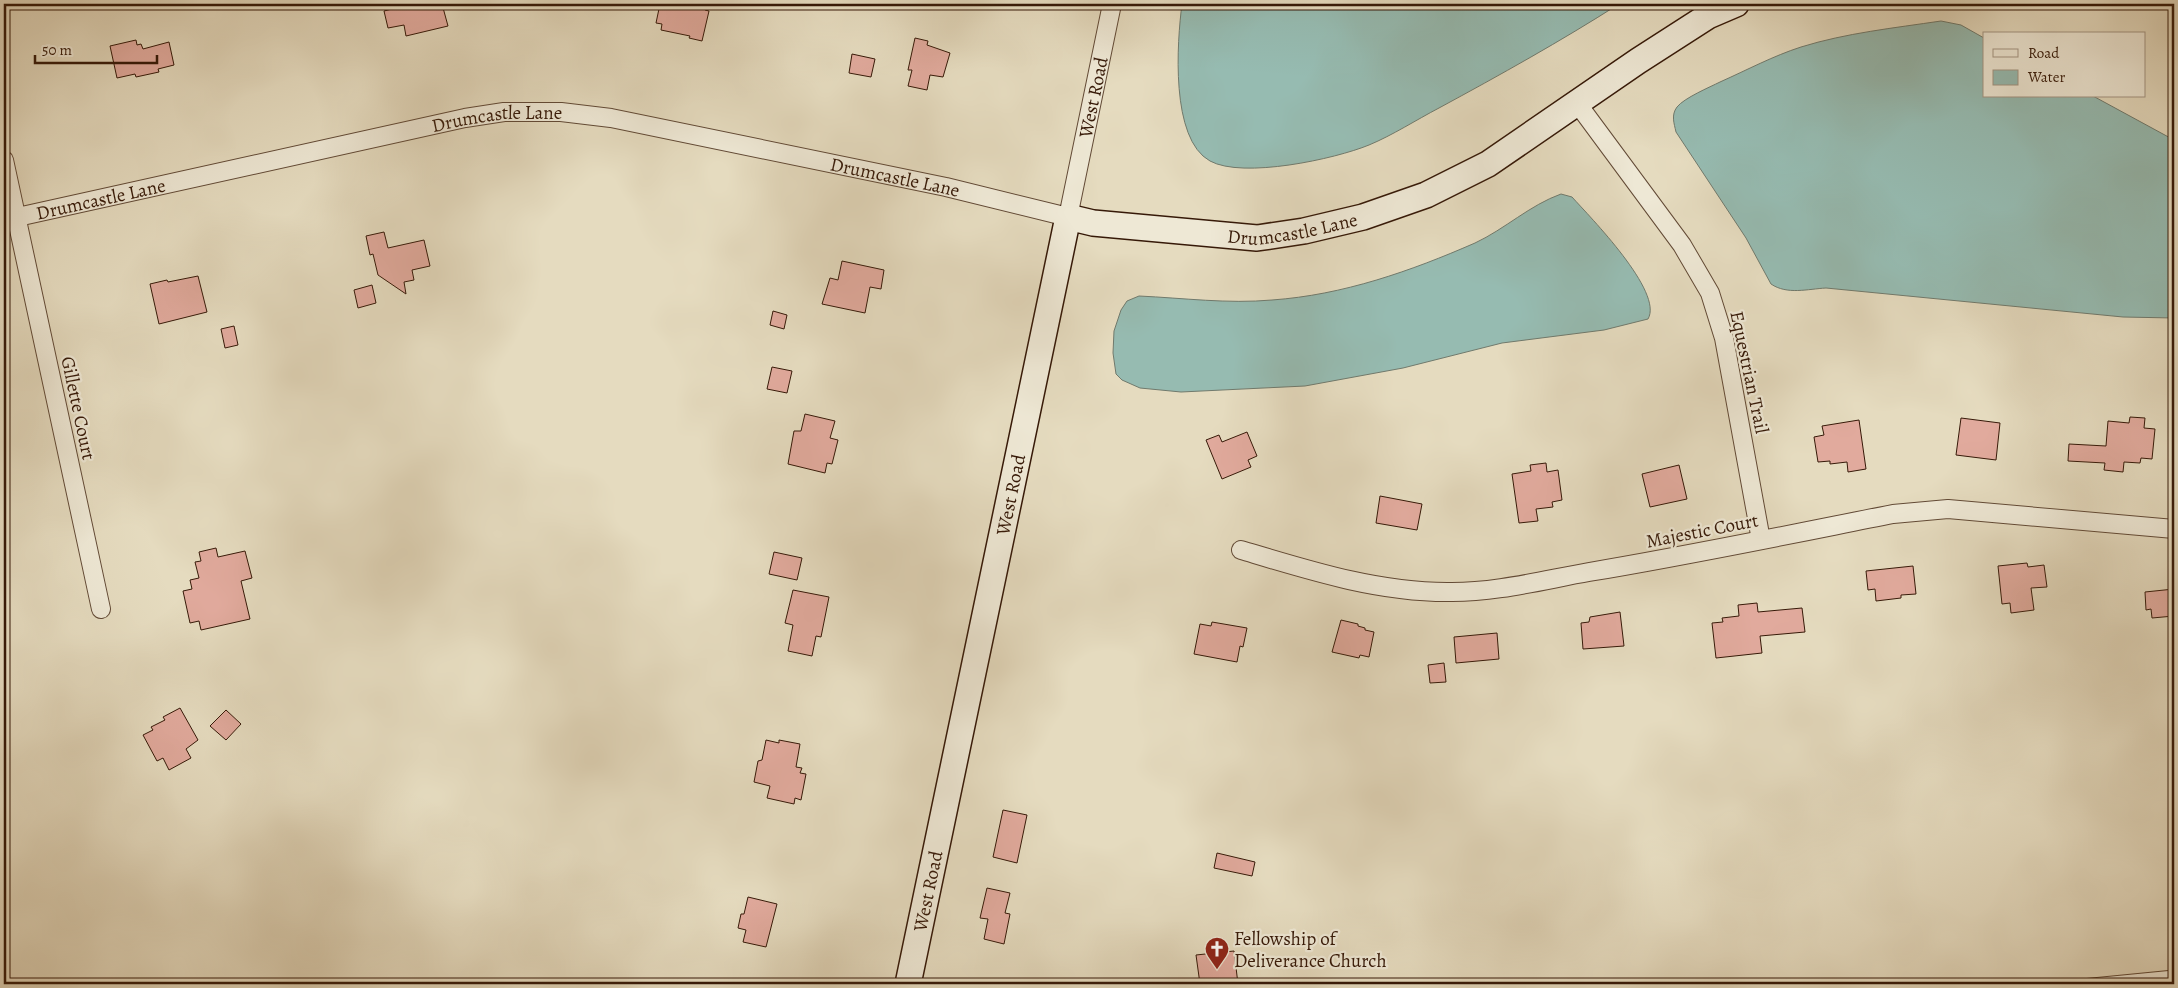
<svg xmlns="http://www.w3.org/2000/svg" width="2178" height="988" viewBox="0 0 2178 988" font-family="Alegreya,serif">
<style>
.water{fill:#96bbb1;stroke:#707a6d}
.building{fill:#e1aa9d;stroke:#361908}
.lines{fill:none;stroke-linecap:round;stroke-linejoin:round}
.lane-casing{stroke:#624a36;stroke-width:11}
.street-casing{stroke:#624a36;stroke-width:20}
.secondary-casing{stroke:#361908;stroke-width:28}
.lane{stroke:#eee8d5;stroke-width:9}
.street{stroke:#eee8d5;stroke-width:18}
.secondary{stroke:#eee8d5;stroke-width:25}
.labels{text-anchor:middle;stroke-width:4.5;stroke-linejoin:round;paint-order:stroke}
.street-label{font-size:19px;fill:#361908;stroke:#eee8d5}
.poi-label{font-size:19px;fill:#361908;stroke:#eee8d5;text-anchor:start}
</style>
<rect width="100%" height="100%" fill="#e5dbbf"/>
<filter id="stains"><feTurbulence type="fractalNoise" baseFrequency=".004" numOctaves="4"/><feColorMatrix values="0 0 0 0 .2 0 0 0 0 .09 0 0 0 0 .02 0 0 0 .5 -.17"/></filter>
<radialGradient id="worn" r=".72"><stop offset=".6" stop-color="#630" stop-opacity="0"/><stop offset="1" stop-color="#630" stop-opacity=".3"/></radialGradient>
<path class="water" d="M1182 4H1619C1561 41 1500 75 1439 108 1416 120 1393 135 1369 145 1335 159 1243 179 1210 161 1170 139 1177 42 1182 4Z
M1941 21 1961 25 1984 38V96H2093L2174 140V318L2123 317 1826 288C1808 289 1787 295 1771 284L1746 238 1676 132C1674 123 1671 115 1677 107 1684 98 1710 87 1720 82 1747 70 1773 56 1801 47 1846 33 1894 28 1941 21Z
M1561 194 1572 197C1590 217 1664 292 1648 319L1604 330 1502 343 1403 368 1305 386 1181 392 1140 388 1122 380 1116 374 1113 353 1114 331 1121 310 1127 301 1139 296C1183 298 1228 304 1272 300 1343 295 1411 271 1475 243 1505 229 1530 205 1561 194Z"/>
<path class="building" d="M399 4H442L448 26 406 36 404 25 388 28 384 11 400 7Z
M660 4H706L705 10 709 11 702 41 689 38 690 36 661 30 662 24 656 23Z
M915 38 928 41 927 45 950 53 943 77 930 75 927 90 908 86 912 70H908Z
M136 40 137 45 141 44 143 49 169 42 174 65 158 69 159 72 136 77 135 74 117 78 110 46Z
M852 54 875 59 871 77 849 73Z
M384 232 388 248 424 240 430 266 412 270 414 280 404 282 406 294 378 275 373 254 370 255 366 236Z
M842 261 884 270 881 289 870 287 865 313 822 304 830 278 838 280Z
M198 276 207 312 159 324 150 284 167 280 168 282Z
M372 285 376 303 358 308 354 290Z
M773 311 787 315 784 329 770 325Z
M234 326 238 345 225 348 221 329Z
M772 367 792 371 787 393 767 389Z
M805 414 835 421 830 438 838 440 832 464 827 463 825 473 788 464 794 431H801Z
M2130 417 2145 418 2144 428 2155 429 2152 459 2141 458 2140 463 2124 462 2123 472 2104 470 2105 463 2068 461 2069 444 2106 446 2108 421 2129 423Z
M1961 418 2000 423 1996 460 1956 455Z
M1859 420 1866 469 1848 472 1847 462 1830 464V461L1818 462 1814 437 1824 435 1822 426Z
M1247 432 1257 456 1248 460 1251 467 1222 479 1206 440 1219 435 1222 442Z
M1546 463 1547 472 1558 470 1562 500 1552 502 1553 507 1536 509 1538 521 1519 523 1512 474 1531 471 1530 465Z
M1679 465 1687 499 1650 507 1642 474Z
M1380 496 1422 504 1417 530 1376 523Z
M216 548 218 557 245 551 252 578 241 581 250 619 201 630 199 621 190 623 183 591 192 589 190 580 199 578 195 562 201 561 199 552Z
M774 552 802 558 797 580 769 574Z
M2027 563 2028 567 2044 565 2047 587 2031 588 2034 610 2011 613 2010 603 2002 604 1998 566Z
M1913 566 1916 594 1901 595V598L1876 601 1875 589 1868 590 1866 571Z
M2174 589V616L2152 618 2151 609 2146 610 2145 592Z
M793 590 829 597 821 637 816 636 812 656 788 651 793 625 785 623Z
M1757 603 1758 612 1802 608 1805 632 1760 636 1762 653 1716 658 1712 623 1723 622 1722 618 1739 616 1738 605Z
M1620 612 1624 646 1583 649 1581 623 1589 622 1590 617Z
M1341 620 1358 624V626L1365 628V630L1374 632 1369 657 1360 655 1359 658 1332 652Z
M1212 622 1247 628 1243 647 1240 646 1237 662 1194 654 1200 624 1211 626Z
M1497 633 1499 659 1456 663 1454 637Z
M1444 663 1446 682 1430 683 1428 665Z
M180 708 198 740 186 749 191 758 169 770 163 758 157 761 143 735 153 730 151 727 165 720 163 717Z
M226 710 241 724 226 740 210 726Z
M766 740 779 743V740L800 744 796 767 802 768 800 773 806 774 801 800 795 798 794 804 767 798 770 786 754 782 758 761 762 760Z
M1003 810 1027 815 1017 863 993 857Z
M1217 853 1255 862 1252 876 1214 868Z
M987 888 1010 893 1005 913 1010 914 1004 944 984 939 988 919 980 918Z
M748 897 777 904 766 947 743 942 746 930 738 928 741 914H744Z
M1234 951 1238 984H1200L1196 955Z"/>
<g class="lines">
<defs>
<path id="lane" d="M2082 984 2174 975"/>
<g id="street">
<path d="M1577 103 1682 245 1710 293 1724 338 1761 540"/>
<path d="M4 160 101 609"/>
<path id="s1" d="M4 220 465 118 504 112H561L611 118 946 187 1068 217 1112 4"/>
<path d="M1241 550C1308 570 1376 592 1447 592 1495 593 1543 580 1589 572 1691 555 1792 534 1893 514L1948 509 2174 529"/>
</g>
<g id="secondary">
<path id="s2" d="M908 984 1068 217 1093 223 1257 238 1304 231 1363 217 1426 195 1488 164 1638 61 1708 16 1736 4"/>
</g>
</defs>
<use href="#lane" class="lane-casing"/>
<use href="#street" class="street-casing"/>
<use href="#secondary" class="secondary-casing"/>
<use href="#lane" class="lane"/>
<use href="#street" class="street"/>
<use href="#secondary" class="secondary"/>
</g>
<defs>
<symbol id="church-pin" viewBox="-11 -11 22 30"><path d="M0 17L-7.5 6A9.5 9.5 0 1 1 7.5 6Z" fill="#8f2418" stroke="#eee8d5"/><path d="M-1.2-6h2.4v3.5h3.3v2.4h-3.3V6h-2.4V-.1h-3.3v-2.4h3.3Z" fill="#fff"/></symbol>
</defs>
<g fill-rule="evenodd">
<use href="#church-pin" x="1203" y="935" width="28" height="38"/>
</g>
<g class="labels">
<g class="street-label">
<text dy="7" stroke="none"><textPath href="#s1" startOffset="1209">West Road</textPath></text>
<text dy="7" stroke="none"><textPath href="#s1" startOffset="504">Drumcastle Lane</textPath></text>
<text dy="7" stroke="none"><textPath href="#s1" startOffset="909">Drumcastle Lane</textPath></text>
<text dy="7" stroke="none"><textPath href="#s1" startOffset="99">Drumcastle Lane</textPath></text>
<text dy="7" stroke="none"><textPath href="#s2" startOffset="1010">Drumcastle Lane</textPath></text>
<text transform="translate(1750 372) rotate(78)" y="7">Equestrian Trail</text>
<text transform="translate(79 408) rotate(78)" y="7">Gillette Court</text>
<text dy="7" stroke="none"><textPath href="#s2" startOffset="500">West Road</textPath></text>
<text transform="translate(1702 530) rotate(-11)" y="7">Majestic Court</text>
<text dy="7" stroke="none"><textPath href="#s2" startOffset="95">West Road</textPath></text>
</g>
<g class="poi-label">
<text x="1234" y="945">Fellowship of<tspan x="1234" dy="22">Deliverance Church</tspan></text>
</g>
</g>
<rect width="2178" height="988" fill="none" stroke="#e5dbbf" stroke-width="20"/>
<rect x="5" y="5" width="2168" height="978" fill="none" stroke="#361908" stroke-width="2.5"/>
<rect x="10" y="10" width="2158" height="968" fill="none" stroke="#361908"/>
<rect x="1983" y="32" width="162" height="65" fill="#eee8d5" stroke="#a49583"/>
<rect x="1993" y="49" width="25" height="8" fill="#eee8d5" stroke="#a49583"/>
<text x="2028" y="58" font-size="15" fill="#361908">Road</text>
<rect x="1993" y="70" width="25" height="15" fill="#96bbb1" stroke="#a49583"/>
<text x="2028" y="82" font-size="15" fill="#361908">Water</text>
<path d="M35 55v8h122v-8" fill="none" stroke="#361908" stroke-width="2.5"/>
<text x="42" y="55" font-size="15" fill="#361908" stroke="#eee8d5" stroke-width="4" paint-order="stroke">50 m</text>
<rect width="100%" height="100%" filter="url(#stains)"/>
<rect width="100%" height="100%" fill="url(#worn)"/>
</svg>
